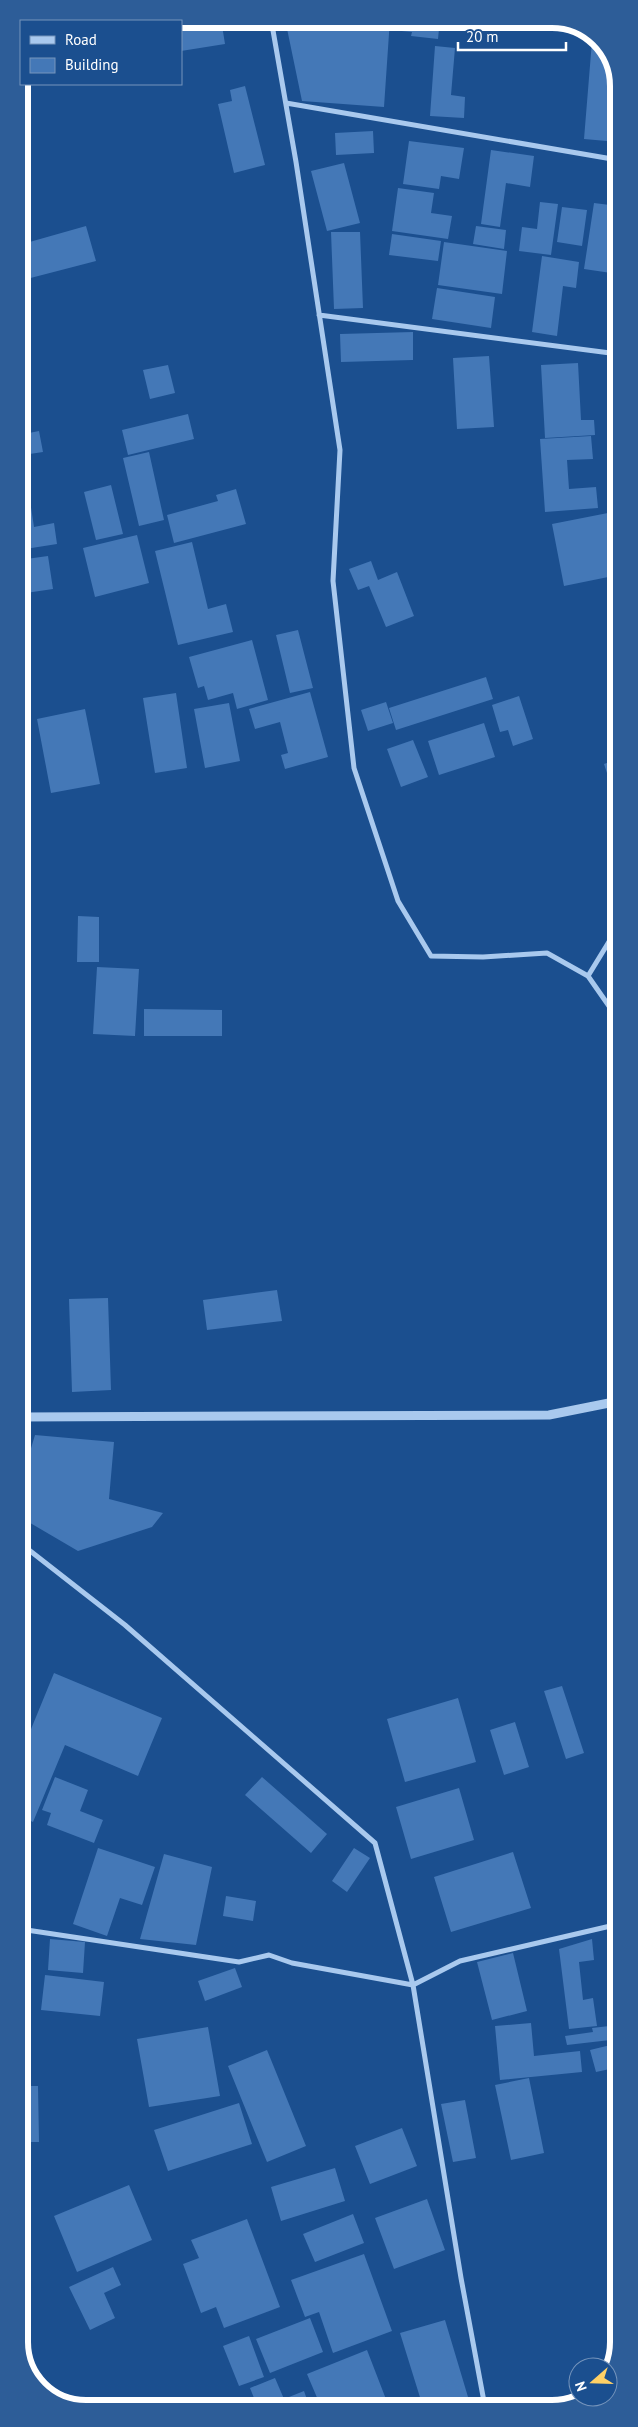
<svg xmlns="http://www.w3.org/2000/svg" width="638" height="2427" viewBox="0 0 638 2427" font-family="'PT Sans',sans-serif">
<style>
.building{fill:#4478b7}
.lines{fill:none;stroke-linecap:round;stroke-linejoin:round}
.minor{stroke:#a9c9ee;stroke-width:5}
.tertiary{stroke:#a9c9ee;stroke-width:9}
.rim{fill:none;stroke:#fff;stroke-width:6}
</style>
<rect width="100%" height="100%" fill="#1b4f8f"/>
<path class="building" d="M175 19H221L225 44 181 51V21H175Z
M285 19H390L384 107 302 101Z
M392 19H440L438 39 411 36 412 32 391 30Z
M512 19H536V23Z
M542 19H561L580 28 542 22Z
M592 41 601 42 618 72V142L584 139Z
M435 46 455 48 451 95 465 97 464 118 430 116Z
M245 86 265 165 234 173 218 104 232 101 230 90Z
M373 131 374 153 336 155 335 133Z
M409 141 464 148 459 179 441 176 439 189 403 184Z
M491 150 534 156 530 187 506 183 500 227 481 224Z
M344 163 360 223 327 231 311 171Z
M398 188 434 193 431 213 452 216 448 239 392 231Z
M540 202 558 204 551 255 519 251 522 227 537 229Z
M594 203 618 206V274L584 269Z
M562 207 587 210 582 246 557 242Z
M86 226 96 261 19 281V245Z
M476 226 506 230 504 249 473 244Z
M331 232H360L363 308 334 309Z
M392 234 441 241 438 261 389 255Z
M444 242 507 251 502 294 438 285Z
M542 256 579 262 576 288 563 286 557 336 532 332Z
M437 288 495 297 491 328 432 319Z
M617 291H618V308L615 307Z
M413 332V360L341 362 340 334Z
M489 356 494 427 457 429 453 358Z
M578 363 581 420H594L595 435 545 438 541 365Z
M168 365 175 393 150 399 143 370Z
M188 414 194 439 128 455 122 430Z
M39 431 43 452 23 455 34 527 54 523 57 544 19 550V435Z
M591 436 593 459 567 460 569 489 596 487 598 508 545 512 540 439Z
M149 452 164 520 139 526 123 458Z
M111 485 123 534 96 540 84 492Z
M236 489 246 524 174 543 167 515 218 501 216 495Z
M618 511V575L564 586 552 524Z
M137 535 149 583 95 597 83 548Z
M192 542 208 609 226 604 233 632 178 645 155 551Z
M48 556 53 589 19 594V560Z
M371 561 378 580 397 572 414 616 386 627 369 586 358 590 349 569Z
M298 630 313 688 290 693 276 635Z
M252 640 268 700 237 709 233 693 208 700 204 686 198 688 189 657Z
M486 677 493 699 396 730 389 708Z
M310 692 328 757 285 769 281 755 288 753 280 722 255 729 249 709Z
M176 693 187 768 155 773 143 698Z
M519 696 533 739 513 746 508 730 500 732 492 705Z
M386 702 393 723 368 731 361 710Z
M229 703 240 761 205 768 194 709Z
M85 709 100 784 51 793 37 719Z
M484 723 495 757 439 775 428 741Z
M413 740 428 777 401 787 387 749Z
M618 759V806L604 764Z
M78 916 99 917V962H77Z
M97 967 139 969 135 1036 93 1034Z
M144 1009 222 1010V1036H144Z
M277 1290 282 1321 207 1330 203 1300Z
M108 1298 111 1390 72 1392 69 1299Z
M35 1435 114 1442 109 1499 163 1513 152 1527 78 1551 20 1517V1485Z
M54 1673 162 1718 138 1776 65 1745 33 1822 20 1816V1756Z
M562 1686 584 1753 566 1759 544 1691Z
M458 1698 476 1762 405 1782 387 1719Z
M515 1722 529 1767 504 1775 490 1730Z
M55 1777 88 1790 80 1811 103 1820 94 1843 47 1825 51 1813 42 1810Z
M262 1777 327 1834 311 1853 245 1795Z
M459 1788 474 1840 411 1859 396 1807Z
M98 1848 155 1867 142 1905 120 1898 107 1936 73 1924Z
M354 1848 370 1858 347 1892 332 1881Z
M513 1852 531 1908 451 1932 434 1877Z
M164 1854 212 1867 196 1945 140 1939Z
M226 1896 256 1901 253 1921 223 1916Z
M50 1939 85 1942 83 1973 48 1970Z
M592 1939 594 1960 579 1962 583 2000 593 1998 597 2026 569 2029 559 1949Z
M513 1953 527 2011 492 2020 477 1962Z
M235 1968 242 1987 205 2001 198 1981Z
M45 1975 104 1982 100 2016 41 2010Z
M531 2023 534 2056 580 2051 582 2072 500 2080 495 2026Z
M618 2025 619 2039 567 2045 565 2036 593 2032 592 2028Z
M208 2027 220 2096 149 2107 137 2039Z
M619 2043V2067L596 2072 590 2050Z
M267 2050 306 2146 267 2162 228 2066Z
M529 2078 544 2153 511 2160 495 2085Z
M20 2086H38L39 2142H20Z
M465 2100 476 2158 453 2162 441 2104Z
M239 2103 252 2144 168 2171 154 2130Z
M402 2128 417 2166 370 2184 355 2146Z
M335 2168 345 2201 281 2221 271 2187Z
M129 2185 152 2240 77 2272 54 2216Z
M427 2199 445 2250 394 2269 375 2218Z
M353 2214 364 2243 315 2262 303 2234Z
M247 2219 280 2307 224 2328 216 2307 201 2313 183 2264 199 2258 191 2240Z
M364 2254 392 2331 333 2353 319 2312 305 2317 291 2280Z
M113 2267 121 2285 104 2293 115 2318 90 2330 69 2287Z
M310 2318 323 2352 270 2373 256 2339Z
M445 2320 471 2407H423L400 2333Z
M249 2336 264 2377 239 2386 223 2346Z
M367 2350 389 2407H321L307 2374Z
M275 2378 284 2399 304 2391 310 2408H258L250 2388Z"/>
<g class="lines">
<path class="minor" d="M271 19 296 162 340 450 333 581 354 768 398 901 431 956 483 957 547 953 588 976 618 1019
M286 103 618 160
M319 315 618 354
M588 976 618 927
M20 1543 125 1625 375 1843 413 1985 461 2278 485 2407
M20 1929 239 1962 269 1955 292 1963 413 1985 460 1961 619 1924"/>
<path class="tertiary" d="M20 1417 549 1415 619 1401"/>
</g>
<path d="M0 0H638V2427H0ZM86 28H552A58 58 0 0 1 610 86V2342A58 58 0 0 1 552 2400H86A58 58 0 0 1 28 2342V86A58 58 0 0 1 86 28Z" fill="#2d5d98" fill-rule="evenodd"/>
<path class="rim" d="M86 28H552A58 58 0 0 1 610 86V2342A58 58 0 0 1 552 2400H86A58 58 0 0 1 28 2342V86A58 58 0 0 1 86 28Z"/>
<rect x="20" y="20" width="162" height="65" fill="#1b4f8f" stroke="#7695bc"/>
<rect x="30" y="36" width="25" height="8" fill="#a9c9ee" stroke="#7695bc"/>
<text x="65" y="45" font-size="15" fill="#ffffff">Road</text>
<rect x="30" y="58" width="25" height="15" fill="#4478b7" stroke="#7695bc"/>
<text x="65" y="70" font-size="15" fill="#ffffff">Building</text>
<g transform="translate(593 2382) rotate(250)"><circle r="24" fill="#1b4f8f" stroke="#7695bc"/>
<path d="M0-4L9 19L0 12L-9 19Z" fill="#ffd166"/>
<text y="-8" font-size="14" font-weight="bold" text-anchor="middle" fill="#ffffff">N</text>
</g>
<path d="M458 42v8h108v-8" fill="none" stroke="#ffffff" stroke-width="2.5"/>
<text x="466" y="42" font-size="15" fill="#ffffff" stroke="#1b4f8f" stroke-width="4" paint-order="stroke">20 m</text>
</svg>
